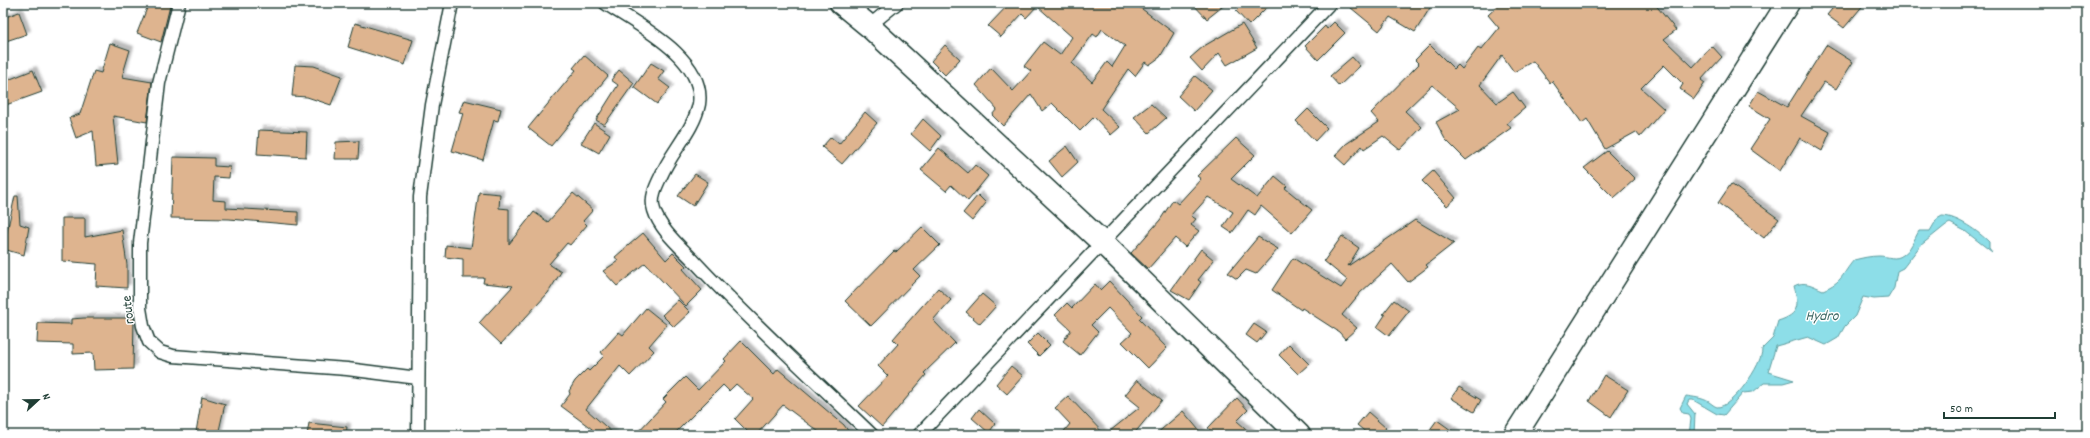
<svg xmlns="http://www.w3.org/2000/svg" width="2090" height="438" viewBox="0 0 2090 438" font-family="Dekko,sans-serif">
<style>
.water{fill:#8ddee8;stroke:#619ea0}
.building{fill:#deb48f;stroke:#1f3d34;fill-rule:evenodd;filter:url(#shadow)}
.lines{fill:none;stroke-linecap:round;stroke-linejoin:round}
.street-casing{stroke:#1f3d34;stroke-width:15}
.highway-casing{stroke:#1f3d34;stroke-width:25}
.street{stroke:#fff;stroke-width:12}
.highway{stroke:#fff;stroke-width:22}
.labels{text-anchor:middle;stroke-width:3;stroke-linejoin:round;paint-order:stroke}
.street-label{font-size:14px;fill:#1f3d34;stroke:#fff}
.water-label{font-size:15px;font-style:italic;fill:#3a6561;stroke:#fff}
</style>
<defs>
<filter id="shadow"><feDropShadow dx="3.5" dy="-3.5" stdDeviation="1" flood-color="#0004"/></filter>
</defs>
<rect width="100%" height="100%" fill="#fff"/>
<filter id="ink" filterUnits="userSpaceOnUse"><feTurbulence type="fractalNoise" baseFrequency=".025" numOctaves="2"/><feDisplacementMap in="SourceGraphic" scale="8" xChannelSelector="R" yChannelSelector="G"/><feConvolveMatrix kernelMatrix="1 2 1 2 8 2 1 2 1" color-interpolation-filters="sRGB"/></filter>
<g filter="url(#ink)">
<path class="water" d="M1942 216C1957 216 1979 232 1989 242V248L1992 252 1965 231 1950 223 1946 225 1920 246 1903 268 1897 271 1894 288 1888 298 1874 299 1863 297 1855 316 1845 326 1838 338 1826 345 1808 337 1776 346 1768 372 1794 380 1783 383H1764L1753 392 1743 393 1724 415 1717 414 1693 400H1689L1687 404 1695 414 1694 435H1689L1691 419 1689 414 1683 413 1680 408 1686 396C1693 397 1703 398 1709 402 1712 404 1714 406 1717 407 1732 408 1763 364 1762 349L1773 338 1778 321C1800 314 1799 305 1794 286 1805 280 1813 286 1823 290 1844 281 1841 275 1854 260 1862 258 1870 256 1879 256 1888 256 1895 261 1903 255 1911 250 1914 239 1919 231H1930L1937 219Z"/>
<path class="building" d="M149 3H162L170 6 161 42 137 33Z
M1010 3H1134L1174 33 1160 57 1149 65 1145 62 1135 76 1128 69 1101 109 1120 127 1111 135 1094 117 1080 131 1052 103 1042 111 1031 94 1003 126 992 115 997 109 976 85 991 68 1013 91 1031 71 1024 66 1043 42 1060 55 1072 37 1037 6 1026 18 1022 14 1001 37 988 26ZM1102 29 1125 46 1112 67 1107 62 1092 82 1072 63 1093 34 1097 37Z
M1192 3H1227L1207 19Z
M1244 3H1271L1249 25 1236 11Z
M1345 3H1433L1415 32 1390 17 1379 31Z
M1501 3H1654L1676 30 1664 39 1693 67 1712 46 1722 57 1701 80 1705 83 1694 99 1680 89 1683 84 1664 65 1641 88 1664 109 1640 137 1636 132 1605 149 1587 119 1582 123 1552 81 1550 83 1533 61 1514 72 1502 55 1480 85 1497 103 1513 92 1525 108 1507 123 1511 128 1466 160 1445 139 1436 122 1460 109 1432 85 1405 111 1422 127 1400 150 1383 136 1364 149 1362 146 1345 165 1335 156 1346 144 1379 122 1371 113 1419 64 1415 60 1430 45 1454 69 1458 65 1462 69 1478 48 1481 50 1499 28 1488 15Z
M1837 3H1865L1844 28 1827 15Z
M19 12 27 34 3 42V18Z
M1334 22 1345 33 1318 60 1305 46 1325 26 1327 29Z
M355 23 413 40 405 65 348 47Z
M1242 24 1257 48 1227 65 1219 53 1202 71 1190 58 1204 46Z
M110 43 130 50 122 77 152 82 147 122 113 116 118 164 96 166 93 131 76 138 69 118 80 114 94 71 101 73Z
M945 45 960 59 945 75 931 61Z
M1826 45 1853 62 1836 89 1824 82 1801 116 1830 132 1822 151 1800 138 1780 171 1750 149 1770 119 1749 106 1758 91 1787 107Z
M584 55 608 76 551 146 528 128 576 70 573 68Z
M1352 57 1360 66 1339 86 1330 76Z
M651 63 664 71 658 79 670 88 657 104 634 87Z
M295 65 314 66 342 76 331 105 307 97 292 96Z
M33 70 42 92 3 106V82Z
M619 70 634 83 604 125 596 120 618 85 611 80Z
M1195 76 1212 90 1194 111 1178 96Z
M464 100 501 109 498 121 494 120 483 160 452 151 463 113 459 112Z
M1151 104 1166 118 1149 133 1134 117Z
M1308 109 1327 128 1315 141 1296 121Z
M865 112 877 123 842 164 822 147 831 137 839 144Z
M923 119 941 136 930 151 911 134Z
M594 123 610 134 599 153 581 143Z
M259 130 307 132 306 157 257 154Z
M1236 138 1255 155 1231 179 1257 198 1275 176 1287 186 1285 188 1312 210 1292 233 1261 206 1255 215 1248 210 1232 233 1223 227 1233 212 1208 197 1191 216 1196 219 1191 225 1199 231 1185 247 1175 238 1148 269 1131 253 1160 220 1173 200 1178 204 1201 179 1197 176Z
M359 141 358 159H335L336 142Z
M1067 146 1078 162 1062 177 1049 161Z
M939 148 968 173 975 165 988 176 968 201 951 185 946 191 921 170Z
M1607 151 1635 179 1614 198 1584 168Z
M173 157 214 158V166L230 167 229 178 214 177 213 200 226 201V208L298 212V225L229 219 171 218Z
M1433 171 1456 198 1447 206 1422 181Z
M695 174 708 182 693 206 678 196Z
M1731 184 1779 219 1764 238 1718 203Z
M479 192 500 194 499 208 509 209V244L534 212 548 222 573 193 593 210 583 221 587 225 570 245 567 243 549 264 561 272 548 293 501 344 479 323 513 286 483 283 484 278H463V259L445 257 446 245 471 248Z
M978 195 986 203 972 221 963 213Z
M15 196H18L20 224 29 227 24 255 3 249Z
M62 218H85V237L122 230 127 265V288L96 286 97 264 62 261Z
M1415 220 1454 243 1426 265 1428 267 1408 282 1392 264 1360 293 1342 315 1357 328 1345 339 1339 332 1302 308 1301 310 1272 290 1293 258 1341 288 1347 280 1324 261 1342 236 1359 248 1348 266Z
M922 227 940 245 914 270 920 276 871 326 845 301 894 251 896 252Z
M643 233 666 260 673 253 686 266 683 269 702 290 686 306 645 263 617 286 603 271 618 261 615 257Z
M1258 237 1278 249 1256 274 1246 270 1237 279 1228 273Z
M1201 249 1214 260 1198 280 1201 282 1189 300 1171 290Z
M1109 281 1142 316 1139 319 1167 348 1148 368 1122 342 1132 333 1108 308 1091 325 1098 332 1080 355 1063 341 1071 330 1055 315 1067 303 1072 308 1095 284 1100 290Z
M938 288 951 300 933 320 955 343 924 373 926 375 882 427 859 406 888 376 878 366 898 344 893 339Z
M982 294 996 306 980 324 966 312Z
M678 300 690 312 674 327 662 315Z
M1394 300 1409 311 1389 336 1377 327 1385 315 1383 314Z
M646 308 667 325 649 346 654 351 630 376 620 366 586 409 615 435H587L592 429 561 406 570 394 569 391 575 381 587 369 589 371 604 356 601 352 619 332 623 335Z
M84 318H134L133 369 94 370 93 353 73 354V344L37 343 38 323 71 324V319Z
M1254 324 1266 332 1257 343 1246 335Z
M1038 333 1050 345 1039 356 1027 344Z
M741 341 774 374 778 369 844 425 851 435H823L783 405 756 435H751L735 419 753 399 736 384 729 391 723 385 673 435H635L666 402 663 399 685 377 698 390 726 361 724 359Z
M1289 344 1309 364 1298 374 1279 355Z
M1011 366 1023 376 1007 394 996 384Z
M1604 375 1628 390 1611 417 1589 401Z
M1137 380 1162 400 1133 435H1061L1070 424 1055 408 1068 396 1105 435 1140 407 1125 395Z
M1459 387 1481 400 1474 412 1451 398Z
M202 397 225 404 218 435 196 432Z
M1237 398 1248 410 1237 421 1253 435H1216L1208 428Z
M979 409 995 424 989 433 972 418Z
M1183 411 1203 435H1155Z
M1368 412 1386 428 1380 435H1369L1357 425Z
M1437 420 1458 435H1426Z
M309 423 347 427 346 435H307Z"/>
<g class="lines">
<defs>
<path id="street" d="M179 3 159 83 140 243V308L143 326 149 342 160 352 173 356 347 369 418 378
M605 3C636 24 706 58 699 104 694 130 671 152 661 176 656 186 650 198 654 210 660 230 681 247 695 262 751 322 813 378 872 435
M869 26 897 3
M418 435 420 197 432 105 452 3
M919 435 1330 3"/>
<path id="highway" d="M841 3 869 26 1103 243 1299 435
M1515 435 1788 3"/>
</defs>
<use href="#street" class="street-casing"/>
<use href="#highway" class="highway-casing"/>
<use href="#street" class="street"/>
<use href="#highway" class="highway"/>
</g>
</g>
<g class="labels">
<g class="street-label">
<text transform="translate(127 310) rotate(-96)" y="5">route</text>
</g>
<g class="water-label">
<text x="1822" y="320">Hydro</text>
</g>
</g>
<rect width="2090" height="438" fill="none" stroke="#fff" stroke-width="16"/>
<rect x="8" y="8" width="2074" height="422" fill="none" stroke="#1f3d34" stroke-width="1.5" filter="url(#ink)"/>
<g transform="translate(38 400) rotate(68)" stroke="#ffffff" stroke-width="3" paint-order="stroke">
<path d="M0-3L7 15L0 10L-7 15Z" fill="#1f3d34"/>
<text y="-6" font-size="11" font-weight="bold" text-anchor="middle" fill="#1f3d34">N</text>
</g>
<path d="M1944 412v6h111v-6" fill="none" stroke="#1f3d34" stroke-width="2"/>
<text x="1950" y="412" font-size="12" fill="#1f3d34" stroke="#ffffff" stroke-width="3" paint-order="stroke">50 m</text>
</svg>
